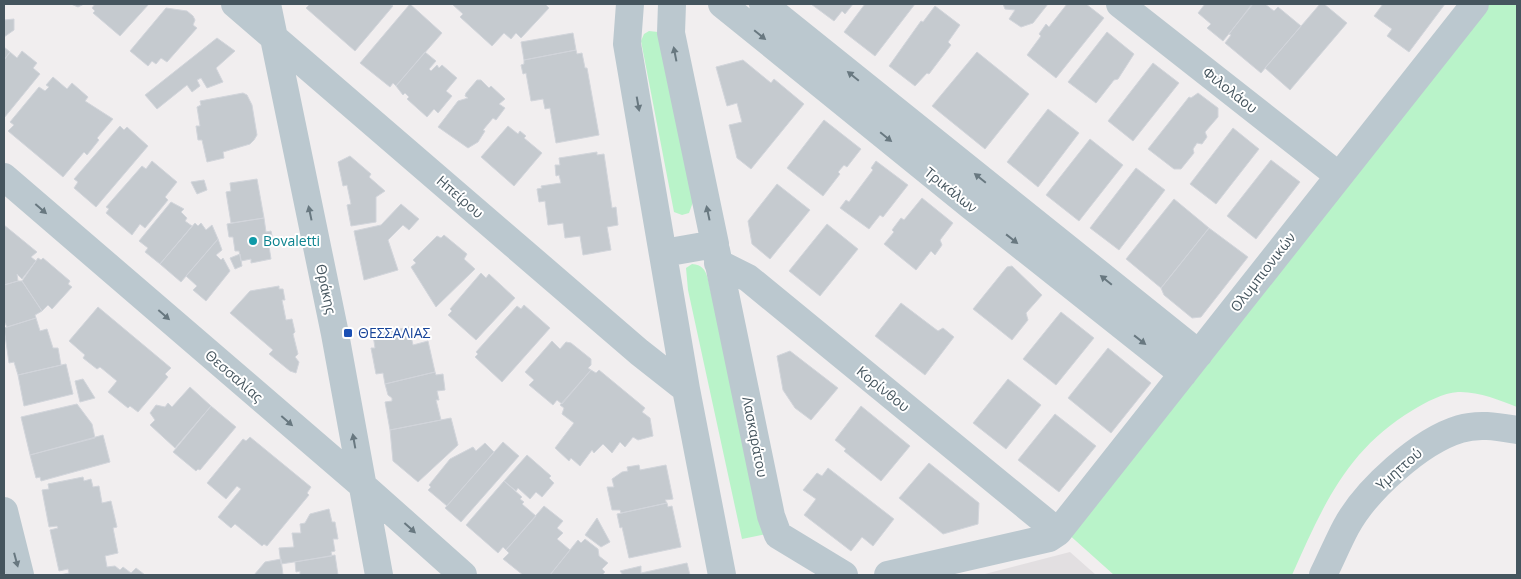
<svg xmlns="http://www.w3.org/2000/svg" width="1521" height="579" viewBox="0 0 1521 579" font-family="'Open Sans',sans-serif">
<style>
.education{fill:#e2dfe1}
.green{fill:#b9f3c9}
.building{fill:#c5cacf;stroke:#d2d5db}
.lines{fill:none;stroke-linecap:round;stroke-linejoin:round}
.street{stroke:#bbc8cf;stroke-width:28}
.oneway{fill:#687880}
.culture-dot{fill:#0f9aa8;stroke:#fff;stroke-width:2}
.transit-dot{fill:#1a4fb4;stroke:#fff;stroke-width:2}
.labels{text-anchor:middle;stroke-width:4;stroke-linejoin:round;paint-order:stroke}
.street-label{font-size:14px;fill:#45555e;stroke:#fff}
.culture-label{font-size:14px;fill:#0d838f;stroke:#fff;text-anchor:start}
.transit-label{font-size:14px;fill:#164399;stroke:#fff;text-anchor:start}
</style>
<rect width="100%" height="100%" fill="#f1eeef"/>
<path class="education" d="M1070 552 1096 575H981Z"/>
<path class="green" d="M1483 4H1517V407C1500 400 1477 391 1458 392 1443 393 1426 402 1413 410 1346 450 1322 508 1292 575H1114L1066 532Z
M649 31 658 32 693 202 689 213 682 215 674 212 641 41 644 34Z
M692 264C702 265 705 269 708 279L766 534 742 539 688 290 686 268Z"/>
<path class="building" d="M71 4H84L78 7Z
M95 4H149L120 36 93 13 95 11 92 8Z
M310 4H390L393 6 355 51 306 8Z
M410 4 442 33 396 86 393 83 390 87 360 63Z
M452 4H545L549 8 521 38 516 33 511 39 504 33 492 46 460 17 463 14Z
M811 4H853L845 14 842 11 834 21Z
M865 4H915L875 56 844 32Z
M1003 4H1048L1033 23 1021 27 1009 19 1015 10 1005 9Z
M1067 4H1086L1104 18 1056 78 1027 55 1041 36 1039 34 1046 24 1049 27Z
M1205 4H1253L1223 41 1207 28 1211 24 1198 13Z
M1252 4H1265L1274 11 1278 7 1301 26 1261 73 1225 43 1231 35 1229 34Z
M1320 4H1324L1347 23 1290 90 1265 68Z
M1383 4H1445L1409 52 1387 36 1392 29 1374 16Z
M935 6 960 25 948 42 951 45 929 74 927 73 915 86 889 66 921 21 923 22Z
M166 8 187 11 193 16 195 20 193 25 197 28 167 62 161 58 156 64 152 61 148 66 130 51Z
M14 19V30L4 37V20Z
M1107 32 1134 54 1118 79 1114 80 1096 103 1068 82Z
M573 33 576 50 524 60 521 42Z
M217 38 235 51 216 68 223 82 207 88 201 78 197 80 200 86 192 92 187 85 157 109 145 95Z
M4 47 10 52 4 60Z
M576 50 577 54 582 53 585 68H587L599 135 556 143 550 108 545 109 543 99 531 101 526 73 523 74 521 65 524 64V60Z
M22 51 37 63 33 68 40 74 4 118V60L10 52 17 58Z
M425 52 436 61 429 69 431 71 437 65 439 68 442 65 457 78 446 91 452 96 438 113 434 109 427 117 407 99 409 97 405 93 403 95 396 86Z
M977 52 1029 94 985 149 932 106Z
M743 60 771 83 774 79 804 104 751 169 737 158 729 125 742 122 737 103 727 106 716 67Z
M1153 63 1179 83 1133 141 1108 121Z
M53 77 67 89 72 83 88 97 85 101 113 119 97 138 99 140 87 155 84 152 63 177 8 131 14 125 10 122 39 87 45 91 49 87 46 85Z
M477 80H481L489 88 491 86 505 99 499 104 505 108 496 120 493 118 483 130 485 131 478 142 468 148 438 127 458 101 468 98 465 96 466 93Z
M243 93 247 95 252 105 257 135 254 140 250 144 223 152 224 158 207 162 202 140H198L196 126H200L197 107 201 105 200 101Z
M1198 93 1218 108V117L1205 132 1207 137 1202 144 1197 143 1193 149 1194 153 1181 169H1174L1148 149 1189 97 1191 98Z
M1048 109 1079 133 1038 187 1007 162Z
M824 120 861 149 847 167 844 165 838 172 840 174 823 196 787 168Z
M120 126 124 130 127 127 148 146 96 207 74 188 78 182 74 179Z
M508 126 518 134 520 131 526 136 524 138 542 153 514 186 481 157Z
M1233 128 1259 149 1216 204 1190 184Z
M1090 139 1123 165 1079 221 1046 195Z
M597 152V155L604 154 612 208 616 207 618 225 607 227 611 250 583 255 580 236 565 238 563 223 548 225 545 201 539 202 537 189 542 188 541 186 561 183 559 175 556 176 555 165H560L559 158Z
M350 156 371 174 369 177 385 191 376 197V222L351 226 347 205 351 204 347 185 343 186 338 162Z
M1271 160 1300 182 1256 239 1227 216Z
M152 161 177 182 165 197 168 200 145 228 140 224 132 235 106 213 109 209 106 207 142 166 146 169Z
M876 161 908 185 883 217 880 215 869 229 840 208 846 200 849 202 873 170 871 168Z
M1136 168 1165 190 1119 250 1090 228Z
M257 179 264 218 231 223 226 192 231 191 230 183Z
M204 180 207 190 197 194 191 182Z
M777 184 810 210 770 259 752 244 748 221Z
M922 198 953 223 940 240 942 245 935 255 931 251 916 270 884 244 894 232 892 230 901 218 904 220Z
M1174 199 1209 228 1161 288 1126 259Z
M171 202 184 209 181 212 187 218 185 221 192 226 160 264 145 252 148 248 139 241Z
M401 204 419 219 409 230 403 225 388 240 398 270 364 280 354 231 381 225Z
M264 218 266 232 271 231 274 245 269 246 271 259 251 263V259L241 261 239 251H235L233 237H229L227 224Z
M195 223 198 226 201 223 206 230 212 225 218 239 181 282 160 264Z
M827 224 858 249 820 296 789 271Z
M4 225 37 252 31 257 36 261 22 279 17 274 18 281 4 285Z
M1209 228 1248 257 1201 317 1192 318 1164 295 1161 288Z
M444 235 467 254 464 259 475 269 436 307 411 267 416 263 413 260 437 236 441 238Z
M218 239 222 250 216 255 221 260 223 258 230 271 206 301 193 290 197 286 186 276Z
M240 254 242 266 235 269 230 258Z
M38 258 41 260 43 258 70 281 68 284 72 287 52 309 48 305 42 311 22 281Z
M1012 266 1042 295 1026 313 1028 320 1012 340 973 309 1007 267Z
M481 273 486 278 489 274 515 298 476 340 448 315 452 311 450 309Z
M18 281H22L42 311 35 315 36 318 7 327 4 321V285Z
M279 286V289H283L285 300H282L286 320 292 319 295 332 293 334 298 354 295 357 299 362 296 373 290 371 269 354 273 350 230 313 250 291Z
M901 303 938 331 943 328 954 337 925 375 875 336Z
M524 305 550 328 502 382 475 357 478 354 476 352 517 306 521 309Z
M98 307 171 368 165 374 168 377 138 412 130 406 128 408 108 392 117 381 100 367 97 369 83 358 85 355 69 341Z
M1061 312 1094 338 1056 385 1023 359Z
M36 318 40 331 47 329 53 348H58L61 365 18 375 14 362 9 363 4 328Z
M409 327 413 345 428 341 435 372 385 384 383 373 376 374 371 348H375L373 335Z
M552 341 560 349 566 342 571 343 591 359V365L588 368 591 370 562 404 557 400 553 405 529 385 534 380 525 372Z
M1108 348 1151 383 1111 433 1068 398Z
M790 351 838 388 811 420 795 408 783 390 777 356Z
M66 364 73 394 24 406 18 375Z
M591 370 596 373 599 370 645 408 642 412 650 418 653 436 638 440 633 437 625 447 620 442 612 453 603 444 594 453 592 450 580 466 571 458 569 461 555 448 574 423 562 414 564 408 560 405Z
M435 372 436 375 443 374 445 390 437 391 439 400H436L441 420 390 430 385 402 392 401V398L388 395 385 384Z
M83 379 95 398 80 402 75 381Z
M1008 379 1041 405 1006 449 973 423Z
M190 387 211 406 175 448 150 425 155 420 150 413 156 405 165 407 168 403 172 407Z
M77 404 92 424 95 438 30 455 21 417Z
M211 406 236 427 200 470 198 469 196 471 173 452Z
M861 406 910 446 881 481 844 451 846 449 835 440Z
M1055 414 1096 446 1059 492 1018 460Z
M451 418 458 445 418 482 393 461 390 430Z
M103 435 110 462 41 481 40 477 36 478 30 455Z
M250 437 311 487 307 493 309 495 267 546 264 544 262 546 235 524 231 528 218 517 241 489 237 486 226 499 207 483 243 439 246 441Z
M503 442 519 456 461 522 445 508Z
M485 443 494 452 447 506 428 490 431 487 429 485 450 459 473 447 476 451Z
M527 455 551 476 549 478 554 483 542 497 536 492 530 499 518 488 516 491 504 481Z
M929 463 979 503 978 524 943 534 899 498Z
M639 465 640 470 666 465 673 499 665 500 667 503 621 513 620 510H612L607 487H614L612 479 622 472 628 471 627 467Z
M828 468 894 519 873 546 862 537 851 551 804 515 816 499 803 490 817 473 822 476Z
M83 477 84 481 91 479 93 487 99 486 102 503 111 501 117 527 113 528 118 553 105 556 107 567 115 566 120 570 123 567 131 573 136 568 145 575H60L69 573 68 569 59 571 50 530 58 528 57 526 49 527 42 490 49 489 48 484Z
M504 481 522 497 520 499 524 502 522 504 536 516 506 550 503 547 498 553 466 525Z
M667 503 668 507 672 506 681 547 629 558 622 527 620 528 617 514Z
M544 506 563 521 557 528 563 533 557 539 570 550 550 575H523L503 559 509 553 506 550Z
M329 509 332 522H335L338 539H333L335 551 331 552 332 556 281 564 279 548 294 547 292 533H301L300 524 305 523 310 514Z
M597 518 610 542 601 547 585 535Z
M585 539 598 549 599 556 608 563 602 569 605 572 602 575H550L578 540 581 543Z
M335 555 338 575H300V571L296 572 295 562Z
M281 559 283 575H254L265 562Z
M687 563 690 575H623L620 571 641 566V573Z"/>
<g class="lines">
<path class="street" d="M235 4 639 352 686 389
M267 4 335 334 379 575
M630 4 627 44 686 389 722 575
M722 4 970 205 1183 374
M763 4 1199 354
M1120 4 1339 176
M4 177 362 485 463 575
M716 250 771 516 778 535 844 575
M664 253 715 244 671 33 672 4
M718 263 748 278 1058 532
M4 511 20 575
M888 575 1049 538 1058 532 1475 4
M1323 575C1331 559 1338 542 1346 527 1366 490 1420 441 1460 429 1479 423 1499 427 1517 430"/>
</g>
<defs><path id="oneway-solid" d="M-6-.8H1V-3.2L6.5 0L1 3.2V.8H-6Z" transform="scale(1.25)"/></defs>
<g class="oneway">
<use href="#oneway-solid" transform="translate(760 35) rotate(39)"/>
<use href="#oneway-solid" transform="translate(675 54) rotate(-101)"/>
<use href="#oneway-solid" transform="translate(853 76) rotate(-141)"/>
<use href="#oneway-solid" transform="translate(638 104) rotate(80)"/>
<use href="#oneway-solid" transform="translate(886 137) rotate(39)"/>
<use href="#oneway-solid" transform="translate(980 178) rotate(-141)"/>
<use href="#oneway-solid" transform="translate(41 209) rotate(41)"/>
<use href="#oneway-solid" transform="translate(310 213) rotate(-102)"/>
<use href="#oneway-solid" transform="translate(708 213) rotate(-102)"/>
<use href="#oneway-solid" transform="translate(1012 239) rotate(38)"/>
<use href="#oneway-solid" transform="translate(1106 280) rotate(-141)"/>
<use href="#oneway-solid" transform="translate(164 315) rotate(41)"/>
<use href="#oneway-solid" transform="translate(1140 340) rotate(38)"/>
<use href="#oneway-solid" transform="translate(287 421) rotate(41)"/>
<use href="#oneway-solid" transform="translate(354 441) rotate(-100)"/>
<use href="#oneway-solid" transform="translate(410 528) rotate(42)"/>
<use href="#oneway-solid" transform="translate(16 560) rotate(75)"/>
</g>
<circle class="culture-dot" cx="253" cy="241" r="5"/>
<rect class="transit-dot" x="343" y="328" width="10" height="10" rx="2.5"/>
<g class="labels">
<g class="street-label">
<text transform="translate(1230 90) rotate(38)" y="5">Φιλολάου</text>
<text transform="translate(951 190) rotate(39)" y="5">Τρικάλων</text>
<text transform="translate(460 197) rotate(41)" y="5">Ηπείρου</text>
<text transform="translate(1263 272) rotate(-52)" y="5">Ολυμπιονικών</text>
<text transform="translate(326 289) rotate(78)" y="5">Θράκης</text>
<text transform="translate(234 376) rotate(41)" y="5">Θεσσαλίας</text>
<text transform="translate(883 389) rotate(39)" y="5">Κορίνθου</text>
<text transform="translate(755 437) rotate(79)" y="5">Λασκαράτου</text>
<text transform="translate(1399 469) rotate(-41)" y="5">Υμηττού</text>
</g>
<g class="culture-label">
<text x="263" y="246">Bovaletti</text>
</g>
<g class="transit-label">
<text x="358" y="338">ΘΕΣΣΑΛΙΑΣ</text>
</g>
</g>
<rect width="1521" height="579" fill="none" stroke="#45555e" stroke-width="10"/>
</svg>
